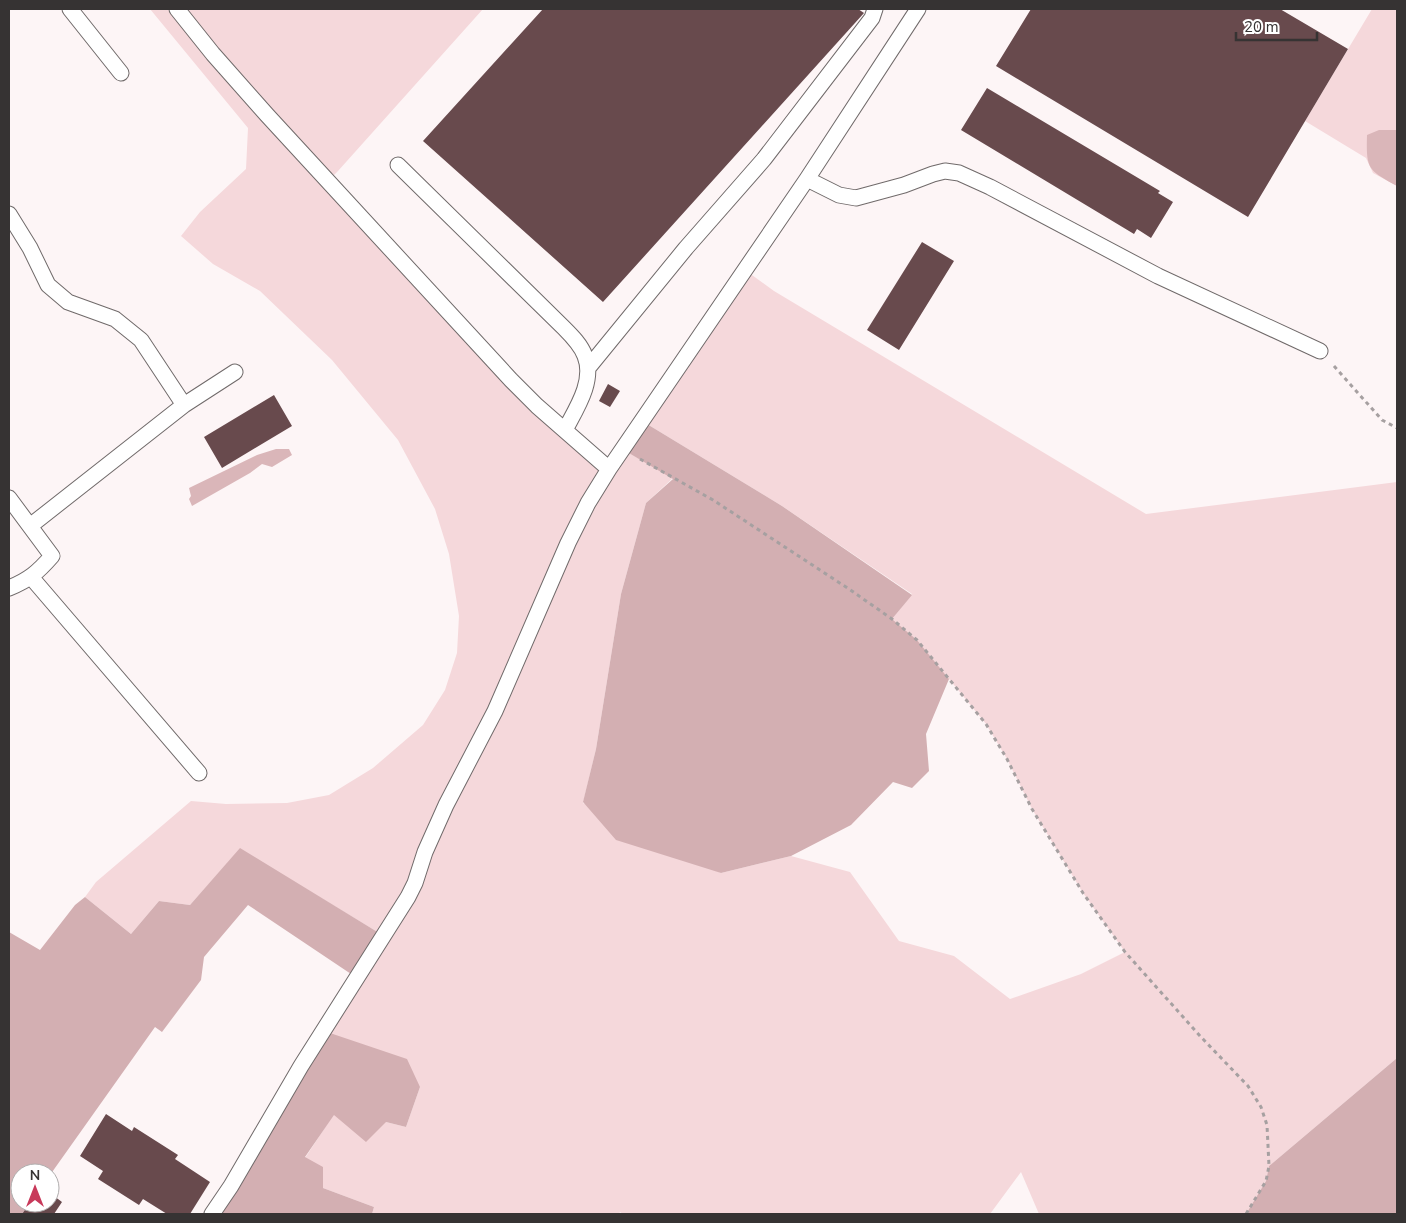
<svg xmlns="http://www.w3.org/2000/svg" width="1406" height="1223" viewBox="0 0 1406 1223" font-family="'Nunito Sans',sans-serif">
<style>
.green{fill:#f5d8db}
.forest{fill:#d3afb2}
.water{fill:#dab6b9}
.building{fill:#684a4d}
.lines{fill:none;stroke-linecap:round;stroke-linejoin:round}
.lane-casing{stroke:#706a6a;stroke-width:17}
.path{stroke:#a6a0a1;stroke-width:3;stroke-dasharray:4 4;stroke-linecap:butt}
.lane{stroke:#fff;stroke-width:15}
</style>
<rect width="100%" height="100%" fill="#fdf5f6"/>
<path class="green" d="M150 9H483L338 171 328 181 511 380 608 469 622 449 673 478 646 503 621 594 596 749 583 803 721 873 791 856 850 872 899 941 954 956 1010 999 1081 974 1125 952 1083 893 1032 809 1007 759 986 724 917 640 892 619 912 594 782 506 642 421 745 270 774 291 1146 514 1397 482V1058L1269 1166 1266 1181 1246 1214H1039L1021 1172 990 1214H623L620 1212 619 1214H372L374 1207 323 1188 305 1158 334 1114 386 1122 406 1127 420 1087 324 1031 384 936 240 849 190 905 159 901 131 934 85 897 96 882 191 801 226 804 287 803 329 795 373 768 423 725 445 690 457 653 459 616 449 554 435 509 398 440 332 360 260 291 213 264 181 236 200 212 246 169 248 128Z
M1372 9H1397V186L1373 173 1366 158 1305 121Z"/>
<path class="forest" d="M642 421 782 506 912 595 892 619 917 640 949 679 926 734 929 771 912 788 893 782 851 825 791 856 721 873 616 840 583 802 596 749 621 594 646 503 673 479 622 449Z
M240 848 384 936 357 978 248 905 204 957 201 980 162 1032 155 1027 50 1175V1173H20V1203H30L22 1214H9V932L40 950 75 905 85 897 131 934 159 901 190 905Z
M324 1031 407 1059 420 1087 406 1127 386 1122 366 1142 334 1115 305 1157 323 1167V1188L374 1207 372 1214H212Z
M1397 1058V1214H1246L1266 1181 1269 1166Z"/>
<path class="water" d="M1379 130H1397V186C1368 170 1366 169 1367 135Z
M276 449H289L292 455 272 467 262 464 250 473 192 506 189 499 191 496 189 488 257 455Z"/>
<path class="building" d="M543 9H858L864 13 603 302 423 141Z
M1031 9H1280L1348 49 1248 217 996 66Z
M987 88 1160 191 1158 193 1173 202 1151 238 1137 229 1134 234 961 130Z
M922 242 954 261 899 350 867 330Z
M608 384 620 391 610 407 599 401Z
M274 395 292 426 222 468 204 437Z
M106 1114 132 1131 134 1127 178 1155 175 1159 210 1182 190 1214H167L143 1199 139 1205 98 1179 103 1171 80 1156Z
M50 1193 62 1202 54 1214H22L30 1203H50Z"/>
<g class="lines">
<defs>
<path id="lane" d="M70 9 121 73
M177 9 213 54 267 115 511 380 537 406 609 469 807 179 918 9
M398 165 564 328C572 336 581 345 585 356 595 381 576 409 565 430
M807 179 839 195 856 198 904 185 933 174 945 171 959 173 990 187 1158 276 1320 351
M9 214 30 248 48 285 68 302 115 319 141 340 184 405
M588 368 686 248 764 159 872 18 875 9
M9 498 52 556C38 572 29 580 9 588
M30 526 184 405 235 372
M31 577 199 773
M212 1214 231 1186 301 1066 408 897 415 883 425 852 446 805 495 711 568 543 588 503 609 469"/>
</defs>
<use href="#lane" class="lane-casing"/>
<path class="path" d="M1334 366 1382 420 1397 428
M640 459 713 500 849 589 892 619 917 640 986 724 1007 759 1032 809 1083 893 1125 952 1201 1037 1248 1086 1261 1107 1267 1125 1269 1166 1266 1181 1246 1214"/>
<use href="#lane" class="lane"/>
</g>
<rect width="1406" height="1223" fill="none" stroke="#363333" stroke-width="20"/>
<g transform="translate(35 1188)"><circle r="24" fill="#ffffff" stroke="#afadad"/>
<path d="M0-4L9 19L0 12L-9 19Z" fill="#c8395a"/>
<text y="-8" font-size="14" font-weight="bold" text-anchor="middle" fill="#363333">N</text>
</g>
<path d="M1236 32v8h81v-8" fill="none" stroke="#363333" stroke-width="2.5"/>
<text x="1244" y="32" font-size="15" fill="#363333" stroke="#ffffff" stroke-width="4" paint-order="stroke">20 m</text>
</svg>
